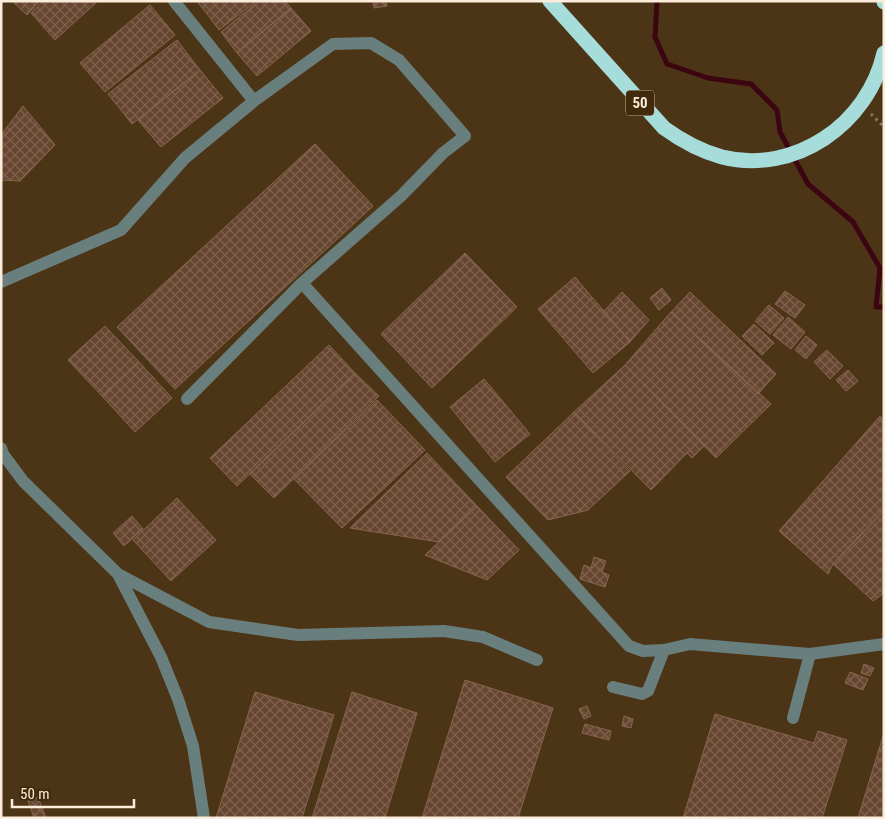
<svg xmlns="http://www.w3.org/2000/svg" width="885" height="819" viewBox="0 0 885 819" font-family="'Roboto Condensed',sans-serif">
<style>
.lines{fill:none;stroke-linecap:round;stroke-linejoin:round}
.stream{stroke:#3b0512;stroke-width:5}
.building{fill:url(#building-cross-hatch);stroke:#88654f}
.path{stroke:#8e7a60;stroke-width:3;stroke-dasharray:2.5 4;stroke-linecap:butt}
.minor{stroke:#697f7e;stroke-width:12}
.highway{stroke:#a6ddda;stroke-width:15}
.labels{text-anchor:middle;stroke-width:4;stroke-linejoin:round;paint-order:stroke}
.shield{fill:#412b0a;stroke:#c3b29c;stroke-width:1}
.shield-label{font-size:15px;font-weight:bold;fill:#fbecdb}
</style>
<defs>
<pattern id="building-cross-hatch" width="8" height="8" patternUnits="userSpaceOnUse" patternTransform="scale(1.25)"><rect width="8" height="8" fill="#674631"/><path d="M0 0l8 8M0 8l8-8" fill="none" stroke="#7e614e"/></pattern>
</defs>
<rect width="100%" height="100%" fill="#4c3516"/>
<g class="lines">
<path class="stream" d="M657 1 655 37 667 64 708 78 751 84 777 110 780 132 808 184 853 222 880 268 876 307H884"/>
</g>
<path class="building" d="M12 1H40L27 15Z
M43 1H98L55 40 31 13Z
M197 1H257L219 30Z
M259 1H285L291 8 237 53 221 32Z
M373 1H386L387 6 374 8Z
M150 5 175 35 105 92 80 63Z
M291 8 311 31 257 76 237 53Z
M177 40 200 70 132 124 108 94Z
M200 70 223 98 161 147 138 120Z
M23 106 55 145 20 181 1 180V135Z
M315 144 373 206 175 389 117 327Z
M465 253 517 307 432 388 381 334Z
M575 277 630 342 593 373 538 309Z
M662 288 671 300 659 310 650 298Z
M785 291 805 305 795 318 775 304Z
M622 292 649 320 630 342 604 311Z
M690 292 776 374 758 394 671 312Z
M769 305 784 318 770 334 755 321Z
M671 312 771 404 716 458 625 365Z
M788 317 805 332 791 349 773 335Z
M754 324 774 343 762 355 742 336Z
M105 326 139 362 102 396 68 360Z
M806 336 817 345 806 359 795 350Z
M329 345 355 373 237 486 210 458Z
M827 350 843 366 830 379 814 362Z
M139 362 172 398 135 432 102 396Z
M625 365 705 445 692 458 687 453 651 490 574 412Z
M848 370 858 381 846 391 836 380Z
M355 373 379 396 274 498 250 474Z
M484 379 530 434 495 462 450 407Z
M377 400 425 450 342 528 294 479Z
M574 412 630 471 588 510 548 520 506 477Z
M880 416 884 420V509L833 564 828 574 779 531Z
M427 453 477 506 439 542 350 528Z
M177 498 216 540 171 581 133 540Z
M477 506 519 550 487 580 425 555Z
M884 511V593L873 601 833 564Z
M132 516 143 529 124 546 113 533Z
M594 557 606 561 602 572 609 575 605 587 580 579 584 565 591 568Z
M864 664 874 668 870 676 861 673Z
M850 672 868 679 863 690 845 683Z
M465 680 553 708 518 818H422Z
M255 692 334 715 302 818H216Z
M352 692 417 713 385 818H312Z
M587 706 591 716 584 719 579 709Z
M715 714 814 743 818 731 847 740 822 818H683Z
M624 716 633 719 631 728 622 726Z
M585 724 611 731 609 740 582 733Z
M884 733V818H858Z
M38 797 46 818H34L28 801Z"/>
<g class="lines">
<path class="path" d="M871 114 884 127"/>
<path class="minor" d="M174 1 254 101
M1 282 121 230 185 158 254 101 333 44 371 43 399 60 465 136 443 153 401 196 302 283 187 399
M302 283 629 646 643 651 664 650 690 644 810 654 884 644
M1 448 3 454 23 481 118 574 161 657 178 699 193 746 204 818
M118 574 209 622 298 635 444 631 483 637 537 660
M613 687 642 694 648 691 664 650
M793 718 810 654"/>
<path class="highway" d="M550 1 664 128C682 141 700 151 722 157 795 175 868 124 884 53
M884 1V2"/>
</g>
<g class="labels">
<rect class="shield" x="626" y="90.5" width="28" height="25" rx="4"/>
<g class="shield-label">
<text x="640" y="108">50</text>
</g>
</g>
<rect width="885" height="819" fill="none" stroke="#fbecdb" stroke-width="5"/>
<path d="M12 799v8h122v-8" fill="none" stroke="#fbecdb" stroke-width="2.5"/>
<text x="20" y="799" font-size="15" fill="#fbecdb" stroke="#412b0a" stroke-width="4" paint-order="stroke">50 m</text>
</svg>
